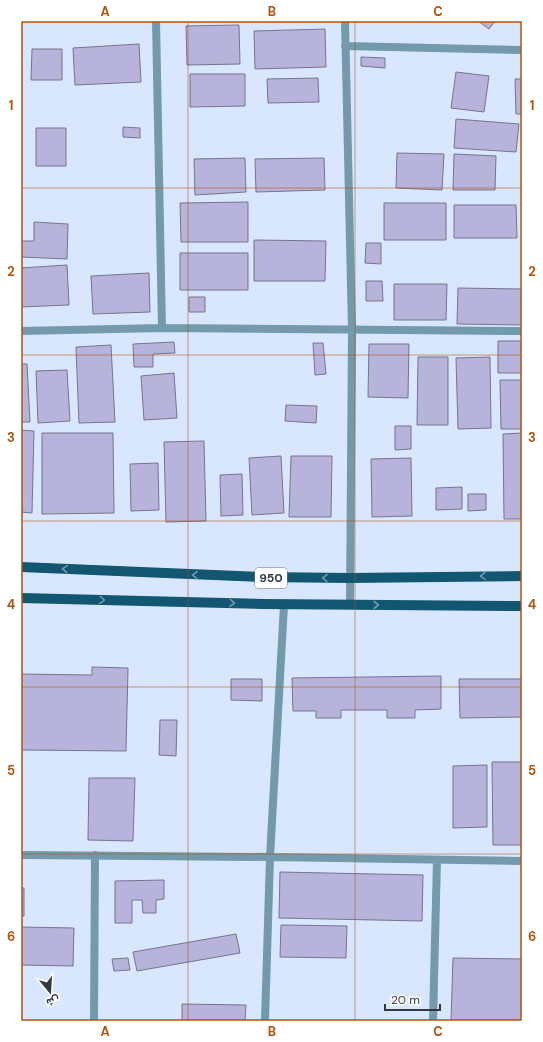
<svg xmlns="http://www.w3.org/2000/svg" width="543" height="1042" viewBox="0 0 543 1042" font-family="'DM Sans',Vazirmatn,sans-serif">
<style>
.building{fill:#b7b3da;stroke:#76738f}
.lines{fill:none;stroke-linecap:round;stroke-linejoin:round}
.minor{stroke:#7299ac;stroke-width:8}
.primary{stroke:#125671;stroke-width:10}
.oneway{stroke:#719aaa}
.grid{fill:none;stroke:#b3530d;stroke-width:1;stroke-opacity:0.55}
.labels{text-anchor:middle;stroke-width:3;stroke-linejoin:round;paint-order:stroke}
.shield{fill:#fff;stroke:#6e737a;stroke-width:1}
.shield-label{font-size:12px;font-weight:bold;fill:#303741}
.neatline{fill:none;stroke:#b3530d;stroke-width:1.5}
.grid-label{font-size:13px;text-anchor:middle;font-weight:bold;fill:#b3530d}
</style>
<rect width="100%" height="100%" fill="#d9e7fe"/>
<path class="building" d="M478 21H495L489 29Z
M239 25 240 64 187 65 186 26Z
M325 29 326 67 255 69 254 31Z
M139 44 141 82 75 85 73 48Z
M32 49H62V80H31Z
M361 57 385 58V68L361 66Z
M456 72 489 76 484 112 451 108Z
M190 74H245V106L190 107Z
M318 78 319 102 268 103 267 79Z
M515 79H522V114H516Z
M456 119 519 124 516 152 454 148Z
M123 127 140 128V138L123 137Z
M36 128H66V166H36Z
M397 153 444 154 442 190 396 188Z
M454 154 496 156 495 190H453Z
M245 158 246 192 195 195 194 159Z
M324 158 325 190 256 192 255 159Z
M248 202V242H181L180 203Z
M384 203H446V240H384Z
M454 205H516L517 238H454Z
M34 222 68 224 67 259 21 257V241H34Z
M254 240 326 241 325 281H254Z
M366 243H381V264L365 263Z
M180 253H248V290H180Z
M67 265 69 305 21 307V268Z
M149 273 150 312 93 314 91 276Z
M366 281H382L383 301H366Z
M394 284H447L446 320H394Z
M458 288 522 289V325L457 324Z
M189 297H205V312H189Z
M498 341H522V373H498Z
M174 342 175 353 153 354V367H134L133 344Z
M313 343H323L326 374 315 375Z
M369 344H409L408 398 368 397Z
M111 345 115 422 79 423 76 347Z
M418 357H448V425H417Z
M490 357 491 428 458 429 456 358Z
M21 364H27L30 422H21Z
M67 370 70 421 38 423 36 371Z
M174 373 177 418 144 420 141 376Z
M500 380H522V429H501Z
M286 405 317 406 316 423 285 421Z
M395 426H411V449L395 450Z
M21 430 34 431 32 513 21 512Z
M42 433H113L114 513 42 514Z
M522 433V519H504L503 434Z
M204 441 206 521 166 522 164 442Z
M281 456 284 513 252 515 249 458Z
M291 456H332L331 517H289Z
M411 458 412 516 372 517 371 459Z
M158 463 159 510 131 511 130 464Z
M242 474 243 515 221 516 220 475Z
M462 487V509L436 510V488Z
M468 494H486V510L468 511Z
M92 667 128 668 126 751 21 750V674L92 675Z
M441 676V709L415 710V718H387V710H341V718H316V711H293L292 678Z
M231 679H262V701L231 700Z
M459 679H522V717L460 718Z
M160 720H177L176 756 159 755Z
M492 762H522V845H493Z
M487 765V827L453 828V766Z
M89 778H135L133 841 88 840Z
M280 872 423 875 422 921 279 918Z
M164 880V899L156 900V913H143L142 900H132V923H115V881Z
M21 888H24V916H21Z
M281 925 347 926 346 958 280 957Z
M21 927 74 928 73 966 21 965Z
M236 934 240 953 137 971 133 952Z
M128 958 130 970 114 971 112 959Z
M453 958 522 959V1021H451Z
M182 1004 246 1005 245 1021H182Z"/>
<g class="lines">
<path class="minor" d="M156 21 162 328
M345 21 352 330 350 605
M345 46 522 50
M21 331 162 328 522 331
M21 855 270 857 522 861
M94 1021 95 855
M265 1021 270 857 284 605
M433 1021 437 860"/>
<path class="primary" d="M21 567 261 577 350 578 522 576
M21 598 263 604 522 606"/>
</g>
<defs><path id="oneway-chevron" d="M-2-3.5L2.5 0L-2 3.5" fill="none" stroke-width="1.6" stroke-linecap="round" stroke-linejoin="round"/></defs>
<g class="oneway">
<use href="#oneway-chevron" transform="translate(65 569) rotate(-177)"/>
<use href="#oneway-chevron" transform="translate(195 575) rotate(-177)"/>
<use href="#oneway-chevron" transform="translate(483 576) rotate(179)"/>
<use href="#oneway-chevron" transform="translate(325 578) rotate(-179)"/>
<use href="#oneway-chevron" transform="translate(102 600) rotate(2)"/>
<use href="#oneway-chevron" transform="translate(232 603) rotate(2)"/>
<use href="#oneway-chevron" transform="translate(376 605)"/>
</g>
<path class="grid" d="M188 21V1021M355 21V1021M21 188H522M21 355H522M21 521H522M21 687H522M21 854H522"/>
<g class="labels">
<rect class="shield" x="255" y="568" width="32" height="20" rx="3"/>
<g class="shield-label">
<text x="271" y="582">950</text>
</g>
</g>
<rect width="543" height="1042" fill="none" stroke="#ffffff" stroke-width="44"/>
<g transform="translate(50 992) rotate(162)" stroke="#ffffff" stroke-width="3" paint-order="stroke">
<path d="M0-3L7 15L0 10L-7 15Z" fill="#303741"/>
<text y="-6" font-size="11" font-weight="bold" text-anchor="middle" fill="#303741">ش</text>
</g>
<path d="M385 1004v6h55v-6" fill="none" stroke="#303741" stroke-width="2"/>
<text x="391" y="1004" font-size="12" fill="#303741" stroke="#ffffff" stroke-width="3" paint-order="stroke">20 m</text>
<rect x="22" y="22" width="499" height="998" class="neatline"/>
<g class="grid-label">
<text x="105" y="16">A</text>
<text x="272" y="16">B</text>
<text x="438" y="16">C</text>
<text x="11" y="110">1</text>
<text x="532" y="110">1</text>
<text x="11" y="276">2</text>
<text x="532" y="276">2</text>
<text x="11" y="442">3</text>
<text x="532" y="442">3</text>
<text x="11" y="609">4</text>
<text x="532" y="609">4</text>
<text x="11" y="775">5</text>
<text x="532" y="775">5</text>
<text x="11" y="941">6</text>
<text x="532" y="941">6</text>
<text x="105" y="1036">A</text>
<text x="272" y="1036">B</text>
<text x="438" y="1036">C</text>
</g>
</svg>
